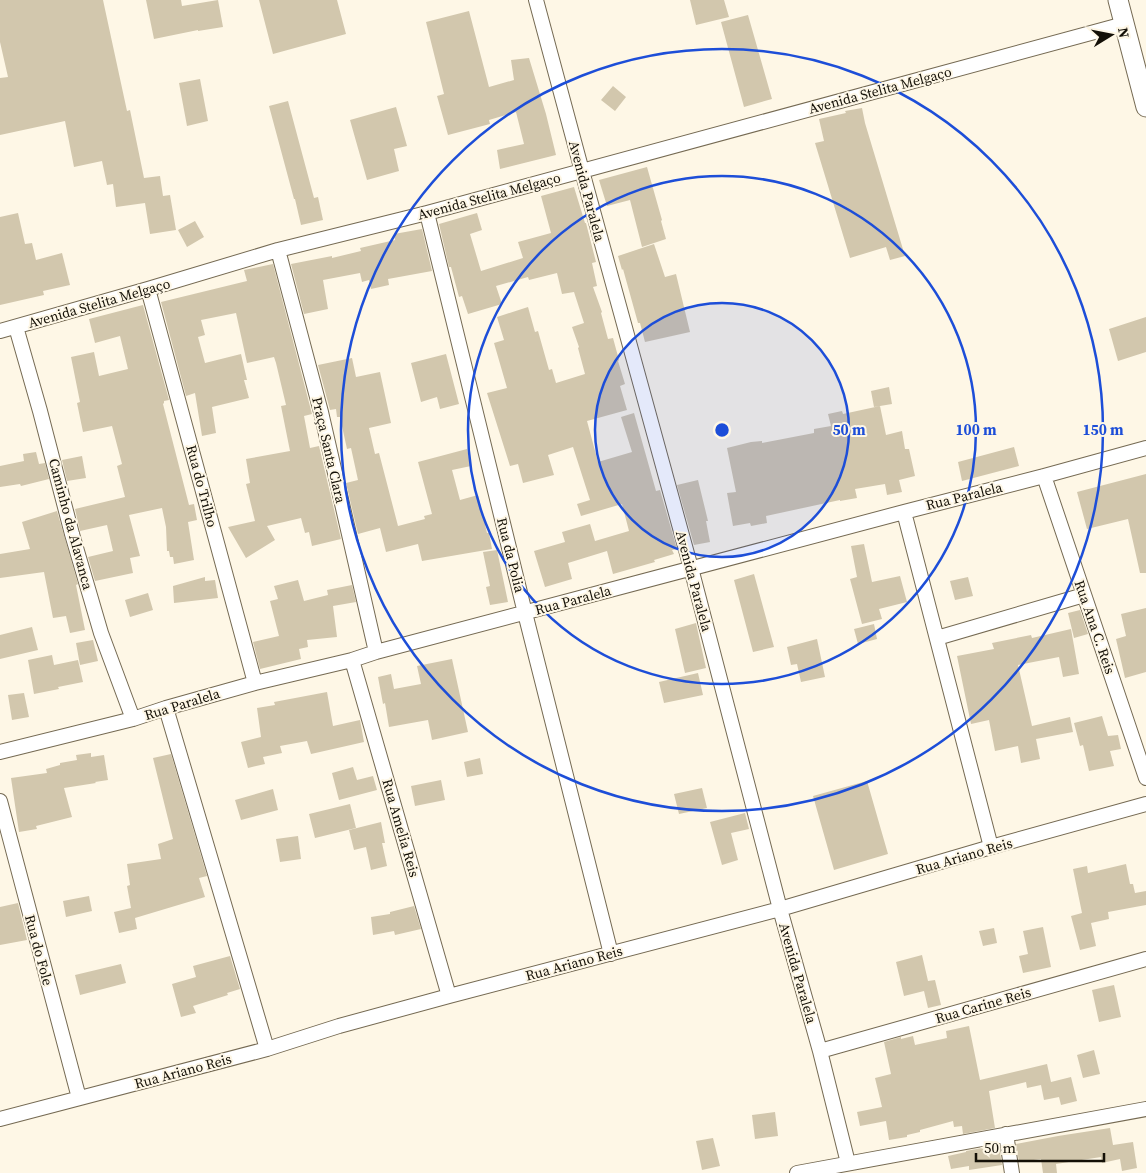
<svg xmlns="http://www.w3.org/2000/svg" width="1146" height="1173" viewBox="0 0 1146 1173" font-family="'Source Serif 4',serif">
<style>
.building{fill:#d2c7ad}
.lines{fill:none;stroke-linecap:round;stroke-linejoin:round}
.street-casing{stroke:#756a53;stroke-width:16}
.secondary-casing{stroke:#756a53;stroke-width:21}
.street{stroke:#fff;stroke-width:14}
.secondary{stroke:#fff;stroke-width:19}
.ring{fill:none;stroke:#1d4ed8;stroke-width:2.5}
.labels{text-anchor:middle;stroke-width:4;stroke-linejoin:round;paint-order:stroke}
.street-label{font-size:14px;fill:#141007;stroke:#fef7e6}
.centre{fill:#1d4ed8;stroke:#fef7e6;stroke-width:2.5}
.ring-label{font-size:15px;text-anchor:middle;font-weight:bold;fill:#1d4ed8;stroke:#fef7e6;stroke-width:4;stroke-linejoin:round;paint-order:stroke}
</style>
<rect width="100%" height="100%" fill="#fef7e6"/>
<path class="building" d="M0 0H103L127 111 130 110 144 178 160 176 163 196 170 195 176 230 150 234 145 203 116 207 113 184 107 185 102 161 74 167 65 121 0 135V78L8 77 0 42Z
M146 0H181L182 6 218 0 223 27 198 31V30L154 39Z
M259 0H337L346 34 273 54Z
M690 0H724L729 17 696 25Z
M469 11 489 87 514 80 511 60 529 58 546 114 556 155 500 169 497 150 524 144 516 112 489 120 490 124 448 135 437 96 444 94 426 22Z
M748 15 772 99 744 107 721 22Z
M200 79 208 121 187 126 179 83Z
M613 86 626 97 615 111 601 100Z
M288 101 314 198 318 197 323 220 301 225 295 199H294L269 106Z
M396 107 407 146 394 149 399 171 367 180 350 120Z
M862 108 865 123 905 256 890 260 886 247 850 258 815 143 824 141 819 119 846 113 845 111Z
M647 167 662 220 661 221 666 239 642 247 630 200 607 206 599 180Z
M574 187 585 223H586L596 262 592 263 597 286 593 287 602 312 601 313 608 339 613 338 619 360 618 361 625 384 620 386 627 410 587 421 598 462 632 452 621 417 634 413 656 491 660 490 677 549 672 550 674 554 654 560 655 562 613 574 607 551 568 563 572 579 545 587 534 551 565 542 562 532 590 524 595 541 629 531 622 504 581 516 577 504 590 500 573 447 548 455 554 475 523 483 518 464 510 466 487 393 507 388 494 343 504 340 497 317 528 307 535 332 538 331 549 370 552 369 556 383 585 374 578 348 579 347 572 327 584 323 574 292 562 294 557 273 529 280 528 277 496 286 502 304 468 314 462 296 459 297 451 267H449L439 224 477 213 482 230 470 234 481 271 523 258 518 242 551 233 541 196Z
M18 213 25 244 32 243 36 260 62 253 70 285 43 291 44 295 0 305V217Z
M195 221 204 237 187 247 178 230Z
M422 229 432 271 388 279 389 285 371 289 369 280 362 282 360 273 323 280 328 309 304 314 291 264 332 256V258L361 251 360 248 395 240 394 234Z
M654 244 665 277 676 274 690 332 645 342 640 323H638L623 269 622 270 618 256Z
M273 264 312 414 304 416 310 448 319 446 341 539 312 546 309 532 305 533 301 518 267 526 275 540 246 558 228 527 255 521 246 484 250 483 246 459 290 451 281 406 286 405 276 363 274 357 247 363 236 313 201 320 205 335 198 337 205 363 241 354 247 380H244L249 398 212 407 216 433 202 436 195 393 186 396 161 302 247 281 244 270Z
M143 305 169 400 164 401V403L163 404 189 505 194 504 197 520 188 522 194 560 174 564 173 557H170L169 551H167L166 527 162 508 129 515 140 556 130 558 133 573 95 581 88 557 113 551 107 525 80 531 75 509 125 497 117 466 122 464 112 426 83 432 77 403 80 402 71 357 94 352 99 376 128 369 120 336 95 343 89 319Z
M1146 317V352L1118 361 1109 329Z
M446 354 459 404 440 409 437 397 421 402 411 363Z
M352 358 356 377 380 372 391 423 369 428 375 454 379 453 398 526 425 519 424 516 432 514 418 462 467 449 471 466 452 470 460 500 478 495 487 533H489L492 549 422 561 418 544 386 552 380 528 358 534 346 483 358 480 351 448 347 449 340 417H337L336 409 330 410 318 365Z
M889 387 892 404 874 407 871 391Z
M880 406 886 435 902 431 905 449H909L915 476 899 480 902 492 887 495 885 484 855 489 857 498 840 501V500L766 516 767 523 751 526 750 523 733 526 727 493 736 492 727 448 751 442 762 441V443L814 433V429L831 426 828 414 842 411 843 414Z
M1014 447 1019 466 962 481 958 462Z
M36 452 39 464 45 463 49 479 21 486 20 484 0 487V466L24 461 23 454Z
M82 456 86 478 67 481 62 460Z
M1146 474V573H1140L1128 519 1087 529 1077 492Z
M698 480 708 521H706L710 542 694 545 677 485Z
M57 511 78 584 76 585 85 630 70 633 66 616 53 618 44 572 0 578V554L30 549 22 522Z
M864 544 872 582 900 576 907 602 879 609 882 619 862 624 850 579 857 577 851 546Z
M497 550 508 602 490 605 486 587 490 586 483 552Z
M754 574 774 647 753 652 734 580Z
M205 577V581L215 580 218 598 174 603 173 586Z
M968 577 973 596 955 600 950 581Z
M298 580 304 601 328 595 327 590 352 585 356 602 333 606 337 637 307 640 308 647 299 649 301 659 260 669 253 642 279 636 270 601 278 599 274 586Z
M148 593 153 610 130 617 125 600Z
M1146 608V672L1125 678 1116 639 1126 636 1121 614Z
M1080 610 1088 634 1074 638 1068 613Z
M696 623 706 668 685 673 675 629Z
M874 624 877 639 858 644 854 629Z
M32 627 38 650 0 659V635Z
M1071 629 1079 674 1063 677 1059 657 1018 665 1032 726 1070 717 1073 732 1036 739 1040 759 1021 763 1018 746 995 751 989 720 971 724 957 656 994 649 992 643 1031 635 1032 638Z
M817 639 825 677 801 682 797 664 791 665 787 647Z
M93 640 98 661 80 665 76 643Z
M52 655 54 665 78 660 83 682 58 687 59 689 34 694 28 660Z
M452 659 468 732 432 740 428 720 389 727 385 703 383 704 378 677 391 674 394 689 421 684 417 666Z
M698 673 703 695 664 703 659 682Z
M327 692 333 726 360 720 364 742 311 754 307 741 280 746 282 753 263 757 265 764 248 768 241 742 261 737 257 708 275 705 274 702Z
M24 693 29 717 12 720 8 695Z
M1102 716 1108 736 1118 735 1121 749 1110 751 1114 766 1089 771 1083 745 1080 746 1074 723Z
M91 753V757L104 755 108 780 95 782 96 783 64 788 72 817 36 826 37 829 19 832 11 778 47 773 46 769 60 765V763L77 760 76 755Z
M171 754 207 876 199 878 205 897 135 918 137 929 119 933 114 912 131 908 127 886 130 885 127 864 161 859 158 844 173 839 153 758Z
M480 758 483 774 467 777 464 762Z
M353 767 357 780 373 776 377 790 339 800 332 773Z
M441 780 445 800 415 806 411 786Z
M867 781 888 854 834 870 813 796Z
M702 788 707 808 679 814 674 794Z
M273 789 278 810 241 820 235 800Z
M350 804 356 828 315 838 309 814Z
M745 813 749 829 731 833 738 860 722 865 710 822Z
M381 822 385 843H382L387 866 371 870 366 847 354 850 349 830Z
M298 836 301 859 280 862 276 839Z
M1126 864 1130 884H1133L1135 893 1146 891V905L1108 912 1109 919 1091 923 1096 946 1080 950 1071 916 1082 913 1073 869 1087 866 1088 873Z
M89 896 92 911 66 917 63 901Z
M18 903 27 940 0 945V907Z
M414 906 421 929 395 935 394 931 373 935 371 917 390 914V912Z
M1043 927 1051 967 1023 973 1019 956 1028 954 1023 931Z
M994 928 997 943 983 946 979 931Z
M922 955 928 981 935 980 941 1005 928 1008 924 991 904 996 896 962Z
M230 956 240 989 227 993 228 995 193 1006 196 1013 181 1017 172 984 196 977 193 966Z
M121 964 126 983 80 995 75 975Z
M1114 985 1121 1017 1099 1022 1092 990Z
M969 1026 980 1080 1047 1064 1051 1082 1071 1077 1077 1101 1061 1105 1059 1097 1044 1100 1041 1085 1027 1088 1026 1082 989 1091 995 1128 963 1134 962 1126 954 1127 953 1121 920 1130V1132L907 1135V1137L889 1140 886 1121 860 1126 857 1112 882 1107 875 1078 891 1074 884 1042 901 1037V1039L913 1036 915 1045 947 1038 946 1031Z
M1094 1050 1100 1074 1083 1078 1077 1055Z
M775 1112 778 1136 755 1139 752 1115Z
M1110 1128 1113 1145 1133 1142 1137 1168 1122 1171 1120 1159 1102 1163 1101 1157 1056 1164 1057 1173H1043L1041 1159 1019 1162 1016 1144 1058 1136Z
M713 1138 720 1166 702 1170 696 1141Z
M998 1145V1147L999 1146 1002 1165 969 1170V1166L951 1169 948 1156 966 1152V1151Z"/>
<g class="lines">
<defs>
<path id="street" d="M536 0 582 171 691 568 780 909 820 1051 848 1163
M427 213 525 613 611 954
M278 250 321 412 376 652
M148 289 255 683
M16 327 40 411 72 534 101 633 133 719
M0 331 148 289 278 250 427 213 1124 24
M1044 476 1146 778
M904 512 991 847
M937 638 1084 595
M352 660 449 996
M166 708 267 1049
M0 752 133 719 166 708 255 683 352 660 376 652 904 512 1044 476 1146 448
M0 801 79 1098
M820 1051 1146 959
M0 1119 267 1049 339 1026 449 996 780 909 991 847 1146 804
M1006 1134 1012 1173
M797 1173 1146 1109"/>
<path id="secondary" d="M1118 0 1146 107"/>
</defs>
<use href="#street" class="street-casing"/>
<use href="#secondary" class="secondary-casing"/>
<use href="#street" class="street"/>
<use href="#secondary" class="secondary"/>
</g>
<circle cx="722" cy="430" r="127" fill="#1d4ed8" fill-opacity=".12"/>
<g class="ring">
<circle cx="722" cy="430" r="127"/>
<circle cx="722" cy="430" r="254"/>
<circle cx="722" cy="430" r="381"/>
</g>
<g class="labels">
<g class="street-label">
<text transform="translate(880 90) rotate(-15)" y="5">Avenida Stelita Melgaço</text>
<text transform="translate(587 191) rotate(75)" y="5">Avenida Paralela</text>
<text transform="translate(489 196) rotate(-15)" y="5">Avenida Stelita Melgaço</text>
<text transform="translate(99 303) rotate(-16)" y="5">Avenida Stelita Melgaço</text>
<text transform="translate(329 450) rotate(77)" y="5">Praça Santa Clara</text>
<text transform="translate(202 486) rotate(75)" y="5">Rua do Trilho</text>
<text transform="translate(964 496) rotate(-14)" y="5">Rua Paralela</text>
<text transform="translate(71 524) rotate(75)" y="5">Caminho da Alavanca</text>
<text transform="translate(511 555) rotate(76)" y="5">Rua da Polia</text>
<text transform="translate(694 581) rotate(75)" y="5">Avenida Paralela</text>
<text transform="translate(573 600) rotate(-15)" y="5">Rua Paralela</text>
<text transform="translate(1095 627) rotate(71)" y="5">Rua Ana C. Reis</text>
<text transform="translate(182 704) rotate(-17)" y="5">Rua Paralela</text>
<text transform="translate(401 828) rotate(74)" y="5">Rua Amelia Reis</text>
<text transform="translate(964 856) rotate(-16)" y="5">Rua Ariano Reis</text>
<text transform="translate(39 950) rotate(75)" y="5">Rua do Fole</text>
<text transform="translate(574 963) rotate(-15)" y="5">Rua Ariano Reis</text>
<text transform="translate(798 973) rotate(74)" y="5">Avenida Paralela</text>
<text transform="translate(983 1005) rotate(-16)" y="5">Rua Carine Reis</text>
<text transform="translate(183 1071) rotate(-15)" y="5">Rua Ariano Reis</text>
</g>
</g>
<circle cx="722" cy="430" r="8" class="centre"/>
<g class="ring-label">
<text x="849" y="435">50 m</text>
<text x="976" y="435">100 m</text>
<text x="1103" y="435">150 m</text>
</g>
<g transform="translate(1111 35) rotate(80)" stroke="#fef7e6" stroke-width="4" paint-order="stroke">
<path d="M0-4L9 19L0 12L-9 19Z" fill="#141007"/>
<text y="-8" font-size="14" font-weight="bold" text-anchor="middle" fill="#141007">N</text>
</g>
<path d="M976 1153v8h128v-8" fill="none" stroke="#141007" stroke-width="2.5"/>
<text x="984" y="1153" font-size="15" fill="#141007" stroke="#fef7e6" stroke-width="4" paint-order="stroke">50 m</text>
</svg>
